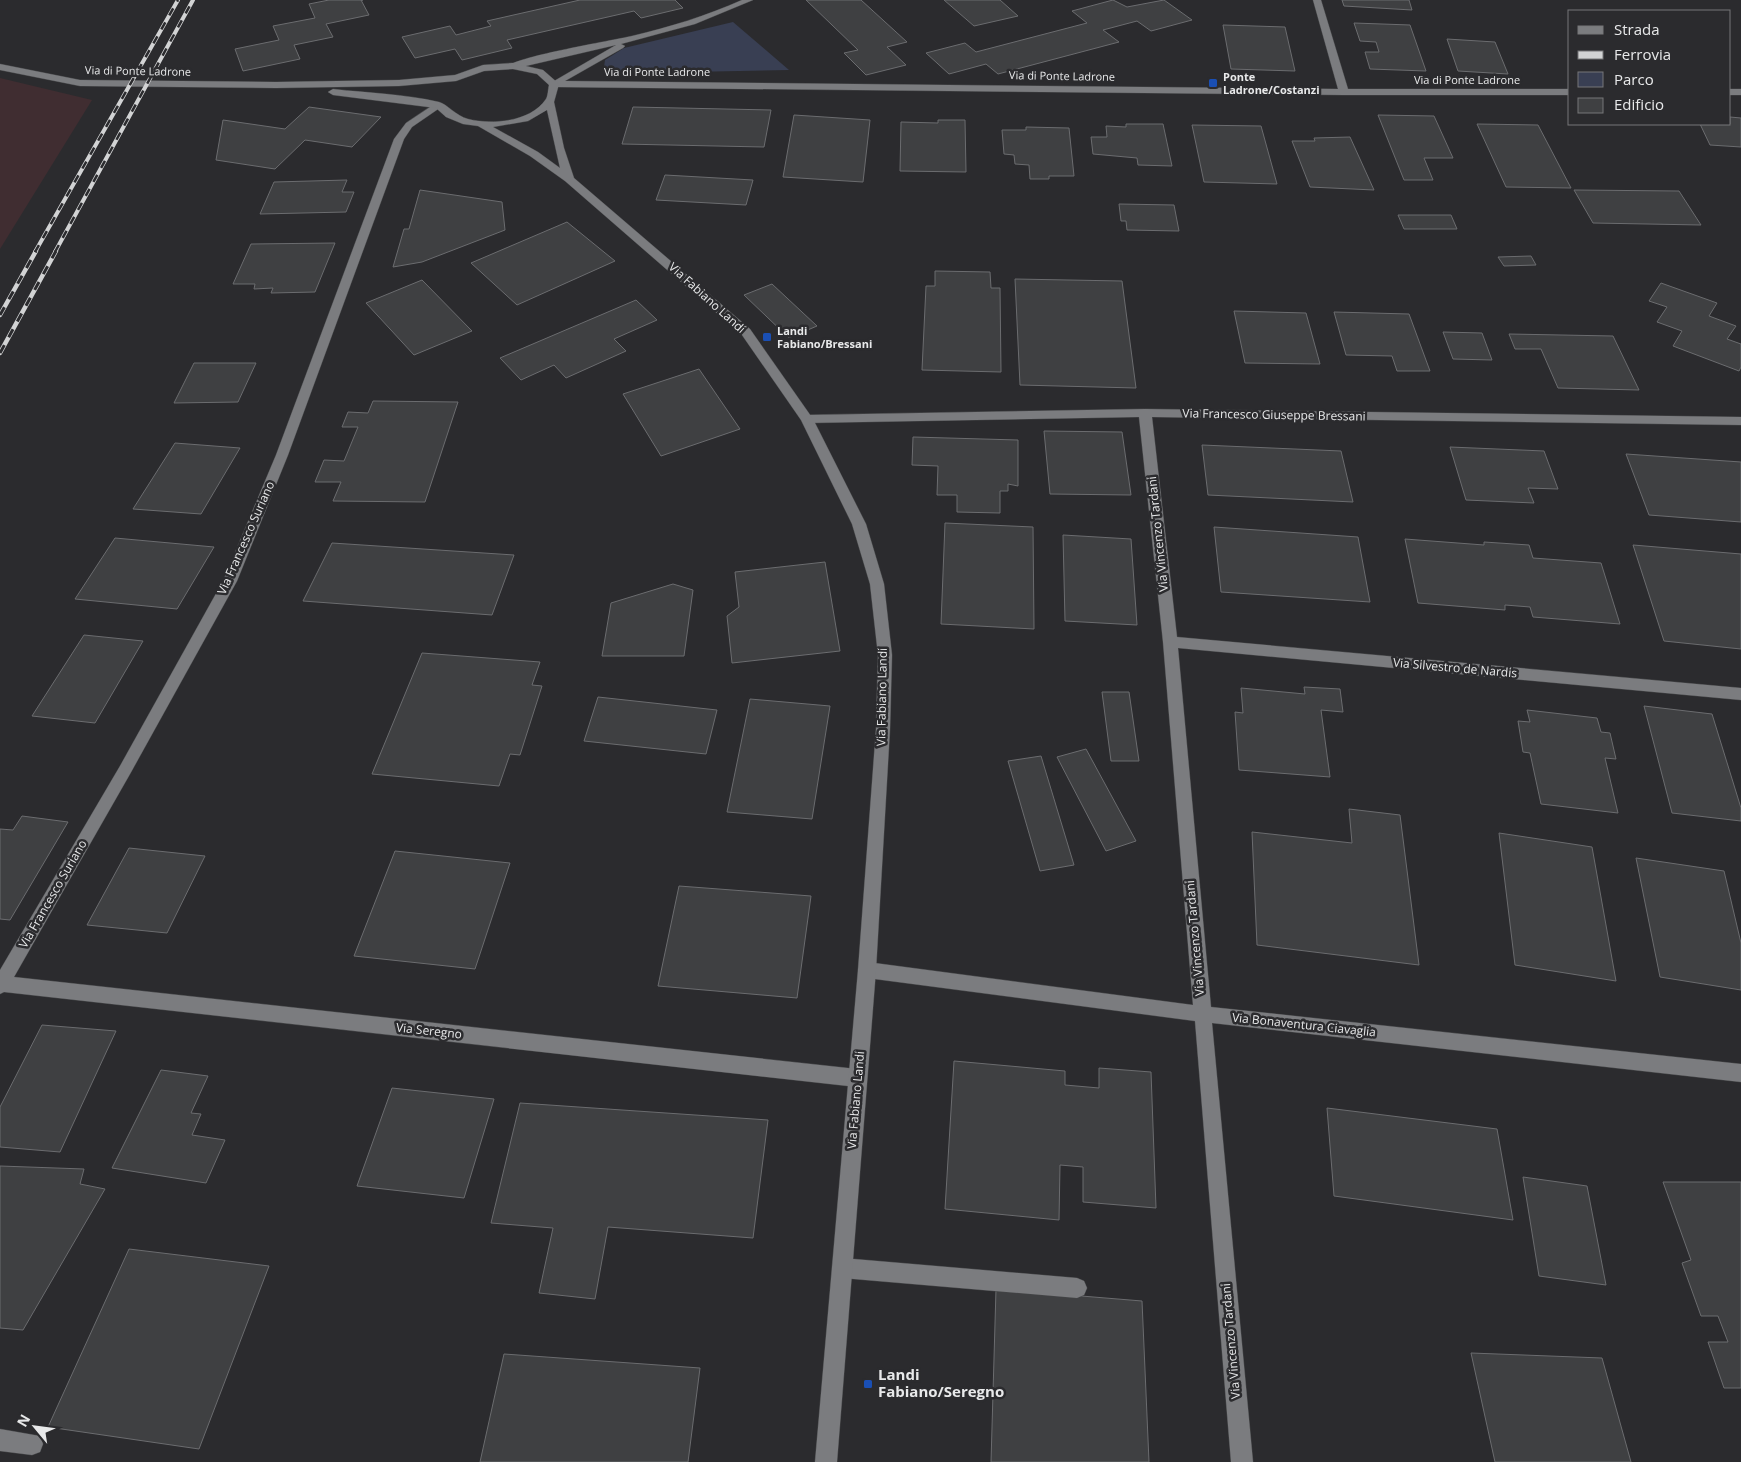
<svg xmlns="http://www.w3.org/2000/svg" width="1741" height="1462" viewBox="0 0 1741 1462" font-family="'Open Sans',sans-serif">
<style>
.industrial{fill:#402d31}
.green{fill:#393f53}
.building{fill:#3f4042;stroke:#6b6c6f}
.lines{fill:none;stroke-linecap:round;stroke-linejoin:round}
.lane-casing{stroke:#464749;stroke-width:1}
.street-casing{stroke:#464749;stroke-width:1}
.secondary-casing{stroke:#464749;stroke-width:1}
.lane{fill:#7b7c7f;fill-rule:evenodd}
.street{fill:#7b7c7f;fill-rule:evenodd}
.secondary{fill:#7b7c7f;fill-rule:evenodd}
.rail-far1-casing{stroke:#d2d3d4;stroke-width:4}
.rail-casing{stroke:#d2d3d4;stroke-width:4.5}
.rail-far1{stroke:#2b2b2e;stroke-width:2.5;stroke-dasharray:8;stroke-linecap:butt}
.rail{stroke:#2b2b2e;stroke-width:3;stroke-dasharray:9;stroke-linecap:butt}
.transit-dot{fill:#1a4fb4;stroke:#2b2b2e;stroke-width:2}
.labels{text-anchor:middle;stroke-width:5;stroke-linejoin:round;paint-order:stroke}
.far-street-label{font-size:11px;fill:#e8e9ea;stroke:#2b2b2e}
.far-poi-label{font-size:11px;font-weight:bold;fill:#e8e9ea;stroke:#2b2b2e;text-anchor:start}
.street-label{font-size:12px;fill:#e8e9ea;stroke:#2b2b2e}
.near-poi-label{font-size:15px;font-weight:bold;fill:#e8e9ea;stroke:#2b2b2e;text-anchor:start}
</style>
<rect width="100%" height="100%" fill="#2b2b2e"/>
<path class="industrial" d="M0 78 92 100 0 249Z"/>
<path class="green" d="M733 22 789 70 638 73 615 72 604 67 605 60 624 48Z"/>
<path class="building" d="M329 0H363H361L369 15 326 24 333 37 294 45 300 59 243 71 235 49 279 40 273 26 315 18 309 4Z
M580 0H675L683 8 641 18 634 11 507 40 512 48 462 60 455 49 415 58 402 37 450 26 456 35 491 26 487 21Z
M806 0H861L907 42 887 47 906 65 866 75 844 53 858 50Z
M944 0H1000L1018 16 974 26Z
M1113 0 1127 7 1164 0 1192 20 1151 31 1137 21 1103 30 1119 42 998 74 986 64 949 74 926 53 965 43 976 52 1087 23 1072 11Z
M1342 0H1409L1412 10 1344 6Z
M1354 23 1410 25 1426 71 1370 69 1365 52H1379L1376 42 1360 41Z
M1223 25 1285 27 1295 71 1231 69Z
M1447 39 1495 42 1508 74 1458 71Z
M309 107 381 117 352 147 305 140 275 169 216 160 223 120 285 129Z
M633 107 771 110 764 147 622 144Z
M794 115 870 120 863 182 783 177Z
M1378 115 1434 116 1453 158H1424L1433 180H1404Z
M1730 117 1741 118V147L1710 145 1700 124H1730Z
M938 120H965L966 172 900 171 901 122 938 123Z
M1126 124H1163L1172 166 1138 165 1137 158 1093 154 1091 137H1107L1106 126 1126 127Z
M1477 124 1538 125 1571 188 1506 187Z
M1192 125 1261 126 1277 184 1204 182Z
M1026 127 1069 128 1074 176H1049V179H1030L1029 165 1015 164 1014 155 1004 154 1002 130H1026Z
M1350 137 1374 190 1310 187 1292 141H1315L1314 138Z
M665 175 753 180 746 205 656 200Z
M347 180 342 192H354L346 212 260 214 274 182Z
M420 190 502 202 505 230 422 262 393 267 404 229H409Z
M1574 190 1679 191 1701 225 1593 223Z
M1119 204 1174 205 1179 231 1127 230 1126 221H1121Z
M1398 215H1451L1457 229H1404Z
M567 222 615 261 517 305 471 263Z
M335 243 315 292 271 293 273 288 254 289 255 284H233L251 244Z
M1531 256 1536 265 1504 266 1498 257Z
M935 271 990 272 991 288H1000L1001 372 922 370 926 286H935Z
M1015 279 1122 281 1136 388 1020 385Z
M422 280 472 331 414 355 366 303Z
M1661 283 1717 303 1709 316 1736 326 1727 339 1741 344V367L1739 371 1673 346 1682 331 1657 322 1667 307 1649 301Z
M772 284 817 326 789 338 744 295Z
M636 300 657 320 614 339 626 351 566 378 554 365 521 380 500 358Z
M1234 311 1306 313 1320 364 1245 363Z
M1334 312 1409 314 1430 371H1397L1392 356 1346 355Z
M1443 332 1482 333 1492 360 1453 359Z
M1509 334 1613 336 1639 390 1558 388 1541 349H1515Z
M194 363H256L238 402 174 403Z
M699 369 740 429 661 456 623 394Z
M373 401 458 402 425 502 333 501 341 482H315L324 460 344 461 358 427H342L348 412 368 413Z
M1044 431 1122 432 1131 495 1050 494Z
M913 437 1018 440V486L1008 484V491H1000V513L957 512V495H937L938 466 912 465Z
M175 443 240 448 201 514 133 509Z
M1202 445 1341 451 1353 502 1208 495Z
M1450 447 1544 451 1558 489 1528 488 1534 503 1466 500Z
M1626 454 1741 462V522L1649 515Z
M945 523 1033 527 1034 629 941 624Z
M1214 527 1358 537 1370 602 1221 592Z
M1063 535 1131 539 1137 625 1065 621Z
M115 538 214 547 177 609 75 599Z
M1405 539 1484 545V542L1529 545 1533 558 1601 563 1620 624 1533 617 1530 607 1505 605V610L1418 603Z
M332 543 514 555 492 615 303 601Z
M1633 545 1741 554V649L1664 641Z
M825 562 840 651 732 663 727 616 739 607 735 572Z
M673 584 693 590 684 656H602L611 603Z
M84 635 143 641 95 723 32 716Z
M422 653 540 662 532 685 542 686 520 755 510 754 499 786 372 774Z
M1304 687 1340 689 1343 712 1321 710 1330 777 1239 770 1235 712 1243 713 1241 688 1305 694Z
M1102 692H1129L1139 761H1111Z
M598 697 717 710 706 754 584 741Z
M750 699 830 706 812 819 727 812Z
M1644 706 1712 714 1741 808V821L1672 813Z
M1527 710 1597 718 1601 732 1610 733 1616 759 1605 758 1618 813 1541 804 1530 753 1523 752 1518 721 1530 722Z
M1086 749 1136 841 1106 851 1057 757Z
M1041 756 1074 865 1040 871 1008 761Z
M1349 809 1400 815 1419 965 1257 945 1252 832 1352 843Z
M22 816 68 822 10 920 0 919V829L13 830Z
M1499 833 1592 847 1616 981 1515 965Z
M129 848 205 856 167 933 87 925Z
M395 851 510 863 475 969 354 956Z
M1636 858 1724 871 1741 943V990L1660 977Z
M679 886 811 896 797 998 658 986Z
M42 1025 116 1031 60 1152 0 1147V1107Z
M954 1061 1065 1071V1085L1099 1088V1068L1151 1072 1156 1208 1083 1202V1167L1060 1165 1059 1220 945 1209Z
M161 1070 208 1076 191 1113 201 1114 192 1135 225 1140 206 1183 112 1168Z
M392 1088 494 1099 464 1198 357 1186Z
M520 1103 768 1120 753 1238 608 1227 595 1299 539 1293 553 1228 491 1223Z
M1327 1108 1497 1129 1513 1220 1334 1196Z
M0 1166 84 1169 80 1184 105 1189 23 1330 0 1328Z
M1523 1177 1587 1186 1606 1285 1539 1276Z
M1663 1182H1741V1388H1724L1708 1342H1728L1718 1316H1701L1682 1263 1691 1260Z
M129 1249 269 1266 199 1449 48 1427Z
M996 1289 1142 1301 1149 1462H991Z
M1471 1353 1602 1358 1631 1462H1495Z
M504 1354 700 1368 688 1462H480Z"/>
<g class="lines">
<defs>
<path id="lane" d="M842 1258 1077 1278 1084 1281 1087 1288 1084 1295 1077 1298 842 1278 835 1275 832 1268 835 1261Z"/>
<path id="street" d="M742 0H753L695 24 621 44 625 46 623 48 565 81 1338 89 1313 0H1321L1348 89H1570V95H1344L554 87 549 84 616 45 513 69 508 66C520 56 610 41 632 36 670 27 706 16 742 0Z
M1730 89H1741V95H1730Z
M436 103 444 105 412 127 404 139 288 455 237 581 130 774 14 977 857 1069 863 1072 866 1078 863 1084 857 1087 4 992 0 994V970L120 766 223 581 276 455 394 139 406 123Z
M1145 409 1741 417V425L1152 417 1177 637 1741 688V700L1178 648 1211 1007 1741 1064V1082L1212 1023 1253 1462H1231L1195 1021 867 978 861 976 858 970 861 964 867 962 1193 1005 1163 642 1139 417 807 423 801 419 807 415Z
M0 1429 40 1436 43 1444 40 1452 32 1455 0 1451Z"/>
<path id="secondary" d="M513 63 543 70 559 84 554 102 564 148 574 178 750 329 813 419 866 524 884 584 892 655 890 729 876 970 837 1462H815L858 970 876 729 878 655 870 584 852 524 801 420 742 335 565 181 530 156 478 126 463 124 446 117 436 108 333 95 328 92 333 89C368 93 405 94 439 102 447 104 456 116 468 119 492 125 531 122 546 99 548 96 548 89 549 85L537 74 513 69 484 71 456 81 399 86 276 88 80 86 0 70V64L80 80 276 82 399 80 455 75 483 65ZM547 110 560 168 538 152 493 127 528 121Z"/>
</defs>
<use href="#lane" class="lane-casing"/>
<use href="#street" class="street-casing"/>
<use href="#secondary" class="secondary-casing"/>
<use href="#lane" class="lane"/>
<use href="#street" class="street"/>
<use href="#secondary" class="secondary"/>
<defs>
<path id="rail-far1" d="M35 252 178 0
M55 252 193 0"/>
<path id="rail" d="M0 315 36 251
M0 353 56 251"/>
</defs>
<use href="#rail-far1" class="rail-far1-casing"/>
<use href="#rail" class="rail-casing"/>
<use href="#rail-far1" class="rail-far1"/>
<use href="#rail" class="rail"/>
</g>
<g class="transit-dot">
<rect x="1208" y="78" width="10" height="10" rx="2.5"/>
<rect x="762" y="332" width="10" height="10" rx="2.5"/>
<rect x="863" y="1379" width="10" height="10" rx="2.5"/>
</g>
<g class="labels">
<g class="far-street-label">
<text transform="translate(138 71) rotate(1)" y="4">Via di Ponte Ladrone</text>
<text x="657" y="76">Via di Ponte Ladrone</text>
<text transform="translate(1062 76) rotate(1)" y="4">Via di Ponte Ladrone</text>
<text x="1467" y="84">Via di Ponte Ladrone</text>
</g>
<g class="far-poi-label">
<text x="1223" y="81">Ponte<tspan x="1223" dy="13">Ladrone/Costanzi</tspan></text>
<text x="777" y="335">Landi<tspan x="777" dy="13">Fabiano/Bressani</tspan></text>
</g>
<g class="street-label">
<text transform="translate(707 298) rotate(42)" y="4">Via Fabiano Landi</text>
<text transform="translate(1274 415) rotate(1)" y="4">Via Francesco Giuseppe Bressani</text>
<text transform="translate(1158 534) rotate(-96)" y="4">Via Vincenzo Tardani</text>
<text transform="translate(246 538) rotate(-66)" y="4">Via Francesco Suriano</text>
<text transform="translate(1455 668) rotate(5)" y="4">Via Silvestro de Nardis</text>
<text transform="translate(882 697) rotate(-89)" y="4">Via Fabiano Landi</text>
<text transform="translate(53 894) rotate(-60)" y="4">Via Francesco Suriano</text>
<text transform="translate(1195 938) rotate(-95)" y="4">Via Vincenzo Tardani</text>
<text transform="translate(1304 1025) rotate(6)" y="4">Via Bonaventura Ciavaglia</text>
<text transform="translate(429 1031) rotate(6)" y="4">Via Seregno</text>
<text transform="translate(856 1100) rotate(-85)" y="4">Via Fabiano Landi</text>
<text transform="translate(1231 1341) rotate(-95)" y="4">Via Vincenzo Tardani</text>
</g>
<g class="near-poi-label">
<text x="878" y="1380">Landi<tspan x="878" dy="17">Fabiano/Seregno</tspan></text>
</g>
</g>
<rect x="1568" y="10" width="162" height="115" fill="#2b2b2e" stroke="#777779"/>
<rect x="1578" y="26" width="25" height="8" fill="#7b7c7f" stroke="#777779"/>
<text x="1614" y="35" font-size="15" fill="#e8e9ea">Strada</text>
<rect x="1578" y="51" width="25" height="8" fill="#d2d3d4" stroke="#777779"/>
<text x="1614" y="60" font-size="15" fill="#e8e9ea">Ferrovia</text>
<rect x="1578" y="72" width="25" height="15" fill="#393f53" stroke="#777779"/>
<text x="1614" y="85" font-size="15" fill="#e8e9ea">Parco</text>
<rect x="1578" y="98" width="25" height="15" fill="#3f4042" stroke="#777779"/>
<text x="1614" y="110" font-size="15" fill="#e8e9ea">Edificio</text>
<g transform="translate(35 1427) rotate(299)" stroke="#2b2b2e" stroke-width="4" paint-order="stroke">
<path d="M0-4L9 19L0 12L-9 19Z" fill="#e8e9ea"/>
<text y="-8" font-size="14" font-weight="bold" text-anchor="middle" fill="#e8e9ea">N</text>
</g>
</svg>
